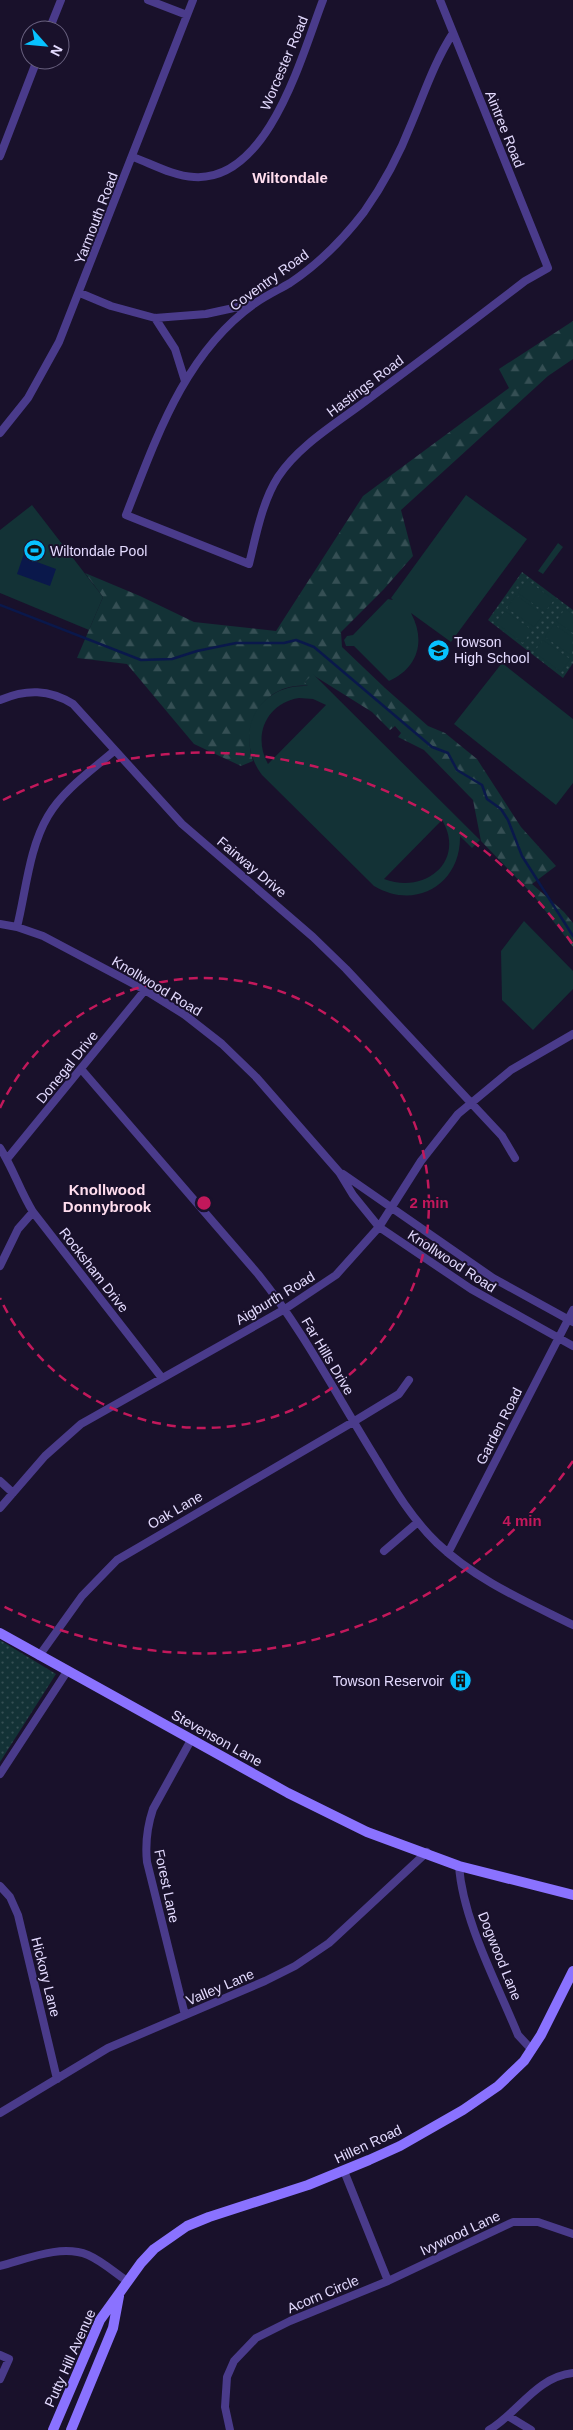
<svg xmlns="http://www.w3.org/2000/svg" width="573" height="2430" viewBox="0 0 573 2430" font-family="Helvetica,sans-serif">
<style>
.grass{fill:url(#grass-dots)}
.forest{fill:url(#forest-firs)}
.garden{fill:#133236;fill-rule:evenodd}
.water{fill:#0a184b}
.lines{fill:none;stroke-linecap:round;stroke-linejoin:round}
.stream{stroke:#0a184b;stroke-width:2.5}
.street{stroke:#4a3b8b;stroke-width:8}
.secondary{stroke:#8a72ff;stroke-width:10}
.ring{fill:none;stroke:#c2185b;stroke-width:2.5;stroke-dasharray:9 6}
.labels{text-anchor:middle;stroke-width:4;stroke-linejoin:round;paint-order:stroke}
.street-label{font-size:14px;fill:#e4dbff;stroke:#19112b}
.poi-label{font-size:14px;fill:#e4dbff;stroke:#19112b;text-anchor:start}
.neighbourhood-label{font-size:15px;font-weight:bold;fill:#fde;stroke:#19112b}
.centre{fill:#c2185b;stroke:#19112b;stroke-width:2.5}
.ring-label{font-size:15px;text-anchor:middle;font-weight:bold;fill:#c2185b;stroke:#19112b;stroke-width:4;stroke-linejoin:round;paint-order:stroke}
</style>
<defs>
<pattern id="grass-dots" width="8" height="8" patternUnits="userSpaceOnUse" patternTransform="scale(1.25)"><rect width="8" height="8" fill="#133236"/><path d="M2 2h.1M6 6h.1" fill="none" stroke="#354f54" stroke-width="1.8" stroke-linecap="round"/></pattern>
<pattern id="forest-firs" width="22" height="20" patternUnits="userSpaceOnUse" patternTransform="scale(1.25)"><rect width="22" height="20" fill="#133236"/><path d="M5 1l3.5 6h-7zM16 11l3.5 6h-7z" fill="#354f54"/></pattern>
</defs>
<rect width="100%" height="100%" fill="#19112b"/>
<path class="grass" d="M522 572 573 610V663L563 678 488 620Z
M0 1640 56 1674 0 1762Z"/>
<path class="forest" d="M573 321V359L548 376 401 510 413 556 384 589 341 632 342 647 385 688 428 726 445 733 477 759 521 827 556 866 532 884 564 912 573 923V947L534 896 481 841 473 800 424 750 398 737 401 733 395 726 390 730 372 712 313 675 305 682 309 686C266 681 240 723 253 761L241 766 194 744 127 664 77 658 103 597 85 573 140 596 194 622 276 631 363 496 509 388 499 369Z"/>
<path class="garden" d="M466 495 527 539 451 642 411 613C426 641 418 668 389 681L354 646H346L344 640 347 636 353 635 388 599 393 600 391 598Z
M32 505 103 597 89 630 0 593V530Z
M558 543 563 547 543 574 538 571Z
M527 580 554 600 545 612 518 593Z
M516 595 543 615 534 627 507 608Z
M565 609 573 614V633L556 621Z
M505 611 532 630 523 643 496 623Z
M554 624 573 638 572 656 545 637Z
M543 640 570 659 561 672 534 652Z
M502 663 573 719V783L556 805 454 724Z
M313 674 480 840 472 848 460 836C461 884 416 911 374 886L262 775C232 735 257 683 308 686L305 682ZM299 698 313 699 326 705 268 764C252 735 267 703 299 698ZM442 820C466 860 426 895 384 879Z
M524 921 573 971V989L533 1030 502 1000 501 951Z"/>
<path class="water" d="M28 542 43 547 37 562 56 569 50 586 17 574Z"/>
<g class="lines">
<path class="stream" d="M0 605 141 660 172 659 197 651 236 643H284L296 640 314 647 432 747 448 753 457 770 482 785 487 799 501 809 508 820 522 856 573 936"/>
<path class="street" d="M148 0 187 15
M440 0 548 268 525 281C473 321 420 361 367 400 337 423 299 445 278 477 262 502 256 536 249 564L126 515C156 439 184 354 254 304 265 296 278 290 290 283 317 265 344 238 364 212 383 185 400 153 412 122 425 91 435 61 453 33
M49 30 61 0
M0 156 37 60
M133 157C152 164 173 176 194 177 269 182 302 54 323 0
M80 293 111 306 155 318 206 314 252 304
M155 318 175 349 185 381
M0 433 28 398 59 342 193 0
M0 700C26 689 49 689 73 704L182 824 313 937 346 969 502 1136 515 1158
M0 924 17 927 43 936 145 990 185 1015 222 1044 256 1077 339 1172 353 1195 379 1227 471 1289 573 1346
M17 927C26 891 29 848 48 816 63 790 92 770 114 751
M81 1069 258 1274C303 1330 337 1396 375 1457 393 1487 411 1518 437 1543 476 1580 525 1601 573 1625
M0 1148C13 1168 20 1191 33 1212L162 1378
M7 1159 145 990
M343 1174 493 1278 573 1322
M0 1266 18 1229 33 1212
M0 1481 13 1493
M0 1508 45 1456 81 1424 285 1309 336 1275 379 1227 421 1161 458 1114 511 1070 573 1034
M384 1551 418 1522
M448 1553 573 1310
M39 1656 82 1596 117 1560 353 1422 399 1394 409 1380
M0 1774 68 1670
M459 1866C463 1921 497 1983 518 2035L532 2050
M0 1886 10 1897 18 1915 57 2079
M185 2015 147 1862C145 1843 147 1827 153 1809L191 1740
M0 2113 108 2048 265 1981 295 1966 329 1943 427 1852
M344 2171 388 2281
M0 2266C27 2259 61 2244 88 2255 102 2261 115 2273 127 2281
M0 2355 9 2359 0 2379
M508 2416 531 2430
M230 2430 225 2407 227 2377 234 2361 256 2338 290 2321 388 2281 513 2222H538L573 2234
M489 2430C518 2413 536 2377 573 2373"/>
<path class="secondary" d="M0 1633 288 1793 367 1832 459 1866 573 1895
M53 2430 100 2320 141 2263 154 2249 187 2226 209 2217 308 2185 369 2160 400 2146 463 2110 498 2086 524 2061 541 2035 573 1971
M71 2430 113 2328 119 2296"/>
</g>
<g class="ring">
<path d="M0 1108A225 225 0 1 1 0 1298"/>
<path d="M573 1461A450 450 0 0 1 3 1606M3 800A450 450 0 0 1 573 945"/>
</g>
<defs>
<symbol id="stadium-disc" viewBox="-11 -11 22 22"><circle r="9.5" fill="#07c2ff" stroke="#19112b"/><path d="M0-5a6.5 5 0 1 0 0 10a6.5 5 0 1 0 0-10ZM-3.5-1.8h7v3.6h-7Z" fill="#111"/></symbol>
<symbol id="school-disc" viewBox="-11 -11 22 22"><circle r="9.5" fill="#07c2ff" stroke="#19112b"/><path d="M0-5L7-2L0 1L-7-2ZM-4 1L0 2.5L4 1V4Q0 6-4 4Z" fill="#111"/></symbol>
<symbol id="building-disc" viewBox="-11 -11 22 22"><circle r="9.5" fill="#07c2ff" stroke="#19112b"/><path d="M-4-6H4V6H1V3H-1V6H-4ZM-2.5-4.3h1.7v1.8h-1.7ZM.8-4.3h1.7v1.8H.8ZM-2.5-1h1.7V.8h-1.7ZM.8-1h1.7V.8H.8Z" fill="#111"/></symbol>
</defs>
<g fill-rule="evenodd">
<use href="#stadium-disc" x="22" y="538" width="25" height="25"/>
<use href="#school-disc" x="426" y="638" width="25" height="25"/>
<use href="#building-disc" x="448" y="1668" width="25" height="25"/>
</g>
<g class="labels">
<g class="street-label">
<text transform="translate(284 63) rotate(-67)" y="5">Worcester Road</text>
<text transform="translate(505 129) rotate(68)" y="5">Aintree Road</text>
<text transform="translate(96 218) rotate(-69)" y="5">Yarmouth Road</text>
<text transform="translate(269 280) rotate(-36)" y="5">Coventry Road</text>
<text transform="translate(365 386) rotate(-37)" y="5">Hastings Road</text>
<text transform="translate(252 867) rotate(40)" y="5">Fairway Drive</text>
<text transform="translate(157 986) rotate(31)" y="5">Knollwood Road</text>
<text transform="translate(67 1067) rotate(-51)" y="5">Donegal Drive</text>
<text transform="translate(452 1261) rotate(33)" y="5">Knollwood Road</text>
<text transform="translate(94 1270) rotate(52)" y="5">Rocksham Drive</text>
<text transform="translate(275 1298) rotate(-31)" y="5">Aigburth Road</text>
<text transform="translate(328 1356) rotate(59)" y="5">Far Hills Drive</text>
<text transform="translate(499 1426) rotate(-63)" y="5">Garden Road</text>
<text transform="translate(175 1510) rotate(-30)" y="5">Oak Lane</text>
<text transform="translate(217 1738) rotate(29)" y="5">Stevenson Lane</text>
<text transform="translate(167 1886) rotate(78)" y="5">Forest Lane</text>
<text transform="translate(500 1956) rotate(68)" y="5">Dogwood Lane</text>
<text transform="translate(46 1977) rotate(76)" y="5">Hickory Lane</text>
<text transform="translate(220 1987) rotate(-23)" y="5">Valley Lane</text>
<text transform="translate(368 2144) rotate(-25)" y="5">Hillen Road</text>
<text transform="translate(460 2233) rotate(-25)" y="5">Ivywood Lane</text>
<text transform="translate(323 2294) rotate(-23)" y="5">Acorn Circle</text>
<text transform="translate(70 2358) rotate(-66)" y="5">Putty Hill Avenue</text>
</g>
<g class="poi-label">
<text x="50" y="556">Wiltondale Pool</text>
<text x="454" y="647">Towson<tspan x="454" dy="16">High School</tspan></text>
<text x="444" y="1686" text-anchor="end">Towson Reservoir</text>
</g>
<g class="neighbourhood-label">
<text x="290" y="183">Wiltondale</text>
<text x="107" y="1195">Knollwood<tspan x="107" dy="17">Donnybrook</tspan></text>
</g>
</g>
<circle cx="204" cy="1203" r="8" class="centre"/>
<g class="ring-label">
<text x="429" y="1208">2 min</text>
<text x="522" y="1526">4 min</text>
</g>
<g transform="translate(45 45) rotate(117)"><circle r="24" fill="#19112b" stroke="#6a6280"/>
<path d="M0-4L9 19L0 12L-9 19Z" fill="#07c2ff"/>
<text y="-8" font-size="14" font-weight="bold" text-anchor="middle" fill="#e4dbff">N</text>
</g>
</svg>
